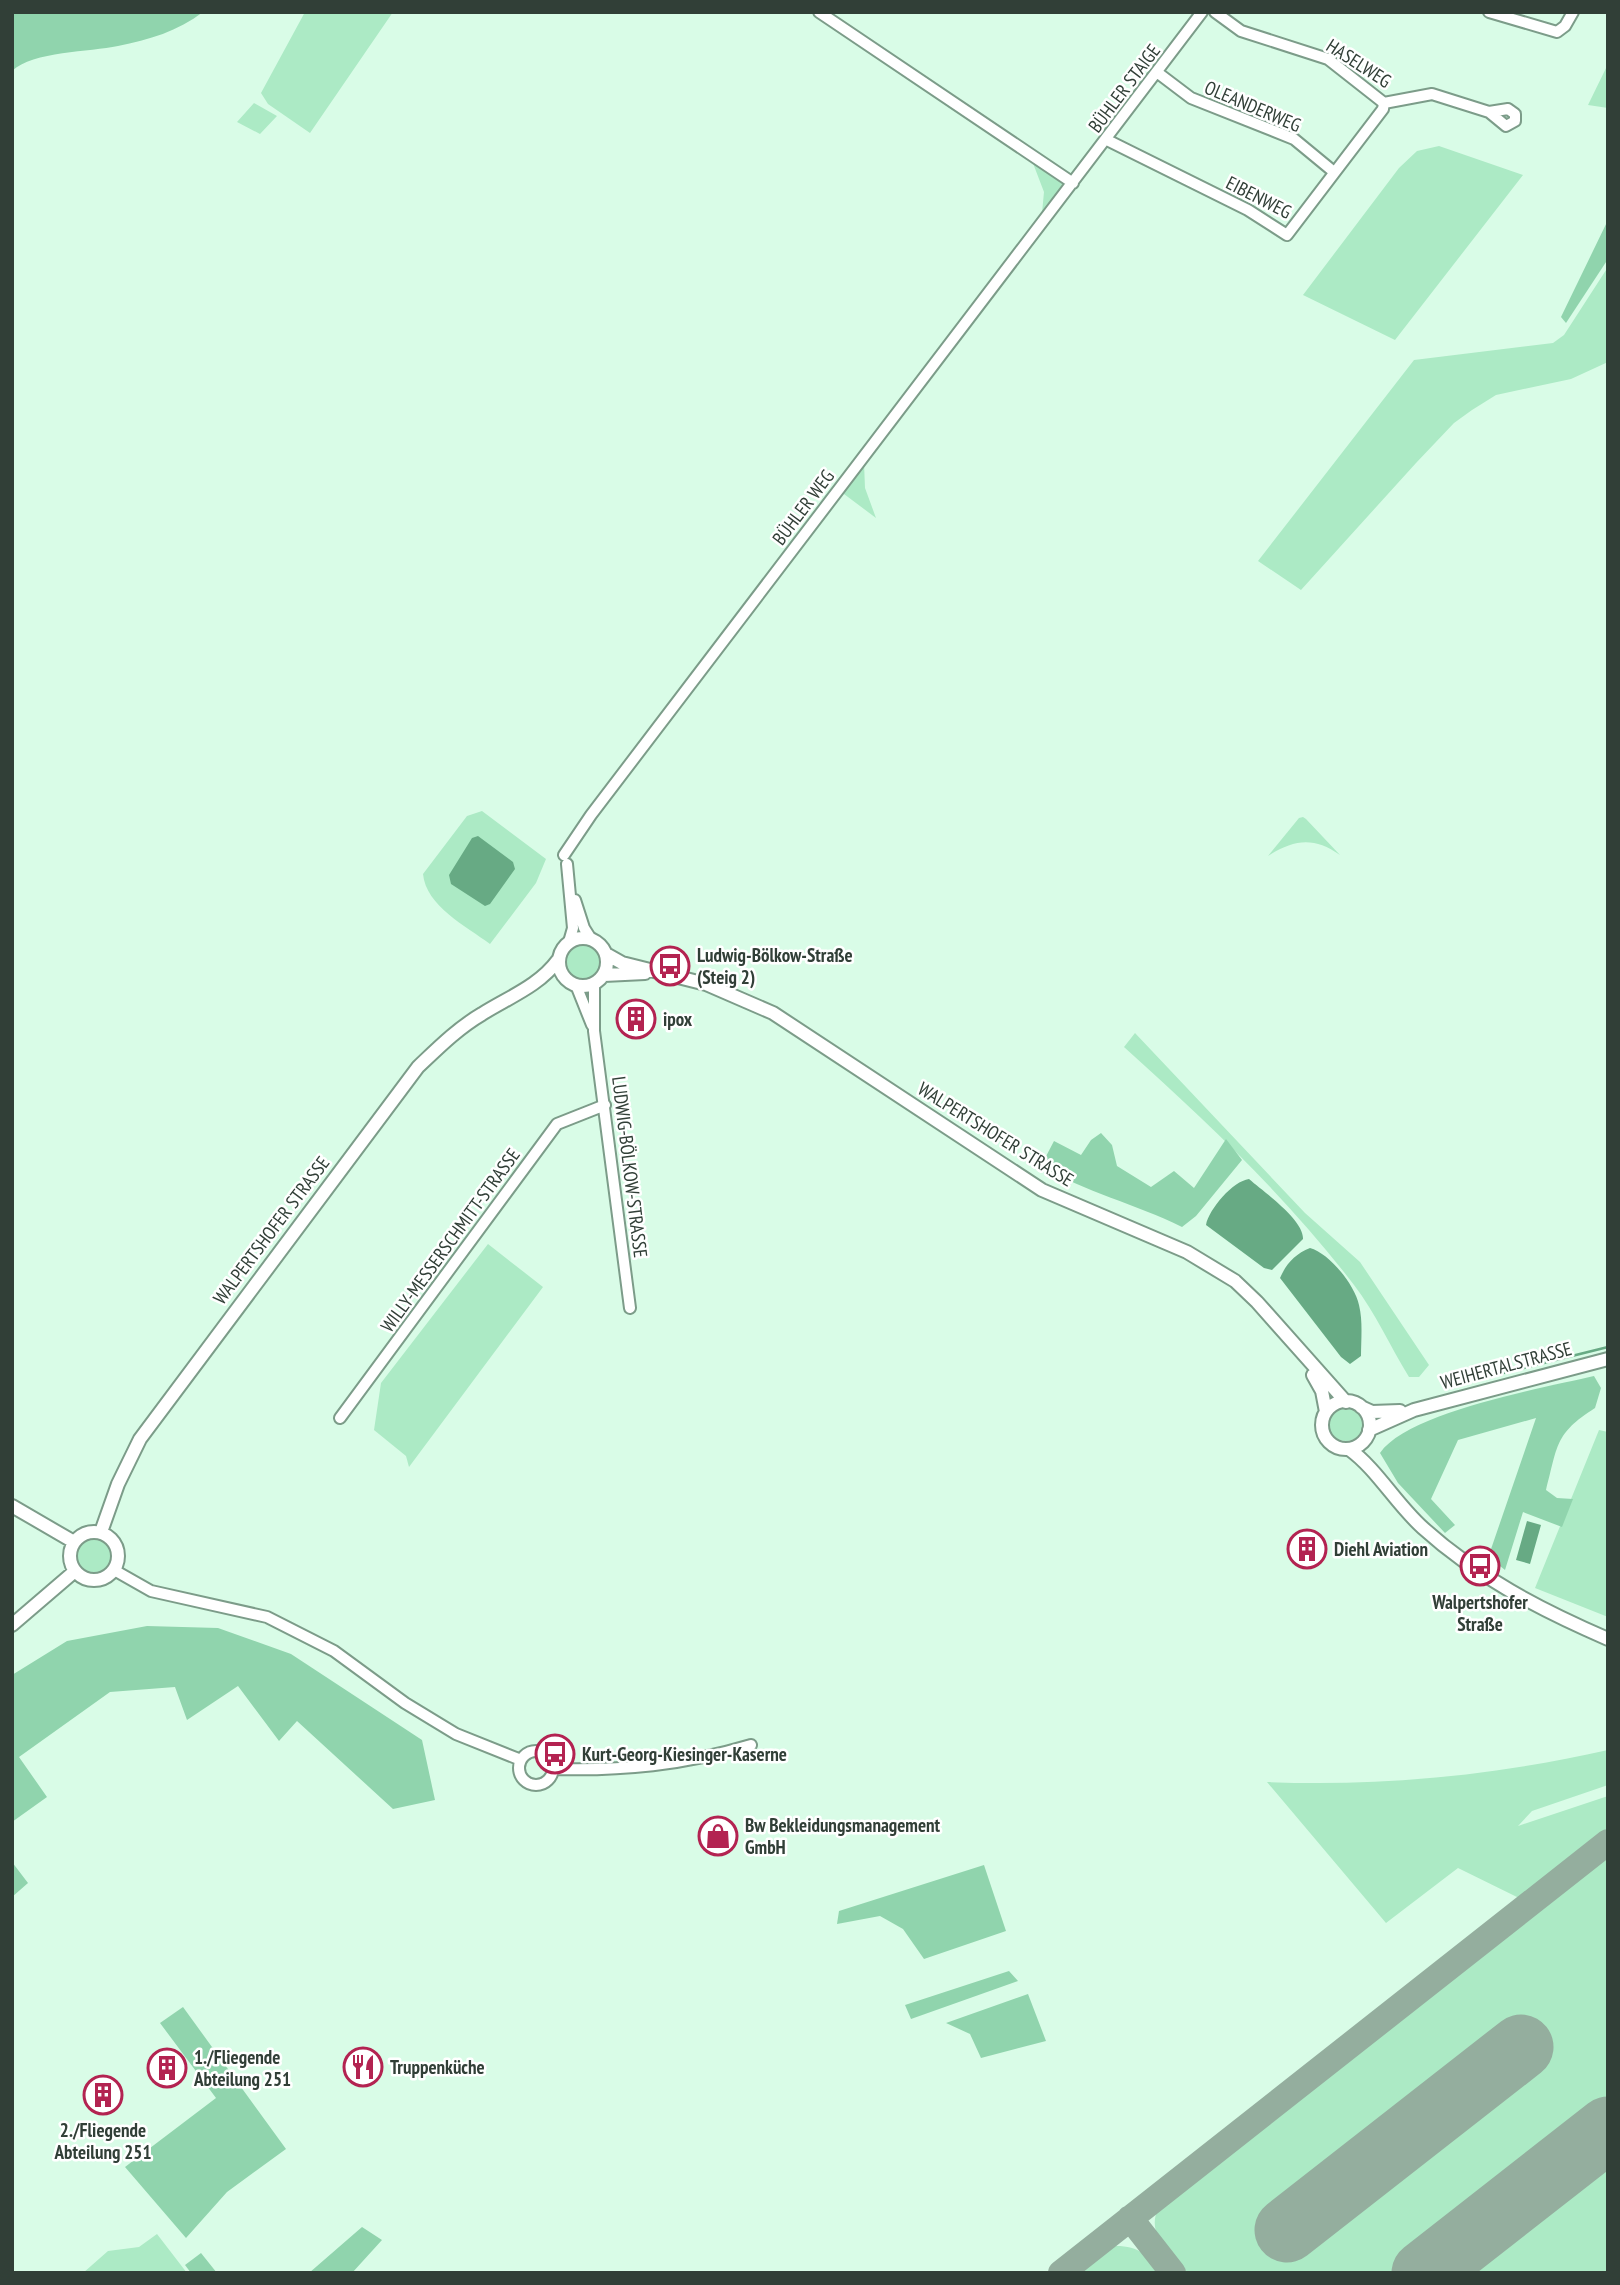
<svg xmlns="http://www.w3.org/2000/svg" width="1620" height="2285" viewBox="0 0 1620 2285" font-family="'PT Sans Narrow',sans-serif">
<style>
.green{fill:#aceac5}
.forest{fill:#90d4ad}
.water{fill:#67aa84}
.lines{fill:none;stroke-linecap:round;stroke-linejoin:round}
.stream{stroke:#67aa84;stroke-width:2.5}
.taxiway{stroke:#94ae9e;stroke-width:26}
.runway{stroke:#94ae9e;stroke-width:65}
.minor-casing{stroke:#7c9c89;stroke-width:14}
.tertiary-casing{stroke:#7c9c89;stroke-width:16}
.minor{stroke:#fff;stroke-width:10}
.tertiary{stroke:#fff;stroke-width:12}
.labels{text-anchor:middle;stroke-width:5;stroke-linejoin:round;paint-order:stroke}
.street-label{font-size:19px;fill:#313f37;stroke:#fff}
.poi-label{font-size:19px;font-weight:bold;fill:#313f37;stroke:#fff;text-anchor:start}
</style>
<rect width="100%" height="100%" fill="#d9fce7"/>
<path class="green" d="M305 12H393L310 133 268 104 261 93Z
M1194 12H1198L1076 175 1068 177Z
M1608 64V108L1588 105Z
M254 103 277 116 260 134 237 122Z
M1439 146 1523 175 1395 340 1303 295 1399 168 1417 151Z
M1031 158 1063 182 1058 195 1042 213 1044 192Z
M1608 267V362L1571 379 1496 395 1472 410 1454 423 1416 463 1301 590 1258 561 1414 360 1553 343 1564 335Z
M864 463 865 488 876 518 844 494 843 490Z
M482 811 546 859 536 883 490 944C466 926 426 906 423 874L467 816Z
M1303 817 1306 819 1340 855C1314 837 1295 839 1268 856L1299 818Z
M564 963a19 19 0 1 1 38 0a19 19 0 1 1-38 0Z
M1135 1033 1305 1213 1360 1262 1429 1365 1419 1377H1409C1391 1348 1375 1312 1354 1285 1287 1197 1206 1121 1124 1047Z
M488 1244 543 1287 409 1467 406 1456 374 1430 381 1383Z
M1328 1423a18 18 0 1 1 36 0a18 18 0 1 1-36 0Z
M1599 1430 1608 1432V1617L1535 1588Z
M75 1554a19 19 0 1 1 38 0a19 19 0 1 1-38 0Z
M1608 1750V1785L1532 1811 1518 1826 1608 1796V1828L1519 1898 1458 1868 1386 1923 1267 1782C1381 1787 1497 1775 1608 1750Z
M1608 1856V2101L1390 2273H1185C1170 2254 1146 2234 1158 2209Z
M1608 2160V2273H1464Z
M157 2234 187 2273H83L108 2251 139 2247Z
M1116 2246C1139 2246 1149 2256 1162 2273H1077L1106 2250Z"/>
<path class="forest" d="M12 12H203C178 31 149 40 118 46 90 52 33 51 12 71Z
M1608 220V259L1566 323 1561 317Z
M1101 1133 1112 1145 1117 1166 1151 1187 1174 1171 1194 1188 1226 1139 1242 1160 1196 1216 1182 1227C1136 1204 1085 1192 1041 1166L1054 1141 1081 1155 1091 1140Z
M1594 1376 1601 1388 1595 1408C1554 1434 1558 1446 1546 1490L1557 1498 1573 1499 1562 1527 1523 1512 1505 1570 1495 1562 1490 1552 1536 1418 1458 1440 1431 1499 1455 1525 1445 1533 1398 1483 1380 1453C1408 1412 1543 1388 1594 1376Z
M147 1626 218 1628 291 1654 422 1740 435 1800 393 1809 297 1721 279 1741 238 1686 187 1720 175 1687 110 1692 19 1757 47 1797 12 1822V1675L67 1641Z
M12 1862 28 1883 12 1897Z
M984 1865 1006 1931 924 1959 903 1929 880 1916 837 1924 839 1911Z
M1009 1971 1018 1981 911 2019 905 2005Z
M1028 1994 1046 2041 981 2058 970 2034 946 2023Z
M183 2007 286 2149 227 2192 186 2238 125 2167 216 2098 160 2023Z
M362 2227 382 2240 352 2273H309Z
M201 2253 217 2273H191L185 2265Z"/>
<path class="water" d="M478 836 513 862 515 869 490 904 485 906 451 884 449 875 472 838Z
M1249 1179C1264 1192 1304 1220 1303 1239L1272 1270 1264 1268 1206 1225C1209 1209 1233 1181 1249 1179Z
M1310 1248C1329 1253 1355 1285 1359 1305 1363 1321 1361 1340 1361 1356L1350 1364 1341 1357 1280 1278C1286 1264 1295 1254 1310 1248Z
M1527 1521 1541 1525 1530 1564 1516 1560Z"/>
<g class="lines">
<path class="stream" d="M1467 1382 1608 1347"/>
<path class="taxiway" d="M1130 2218 1173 2273
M1061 2273 1608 1842"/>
<path class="runway" d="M1287 2230 1521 2047
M1424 2273 1608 2129"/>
<defs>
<path id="minor" d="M819 12 1073 183
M1215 12 1241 31 1328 59 1384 103 1432 94 1489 112 1506 126 1515 121V114L1508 109 1489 112
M1489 12 1557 32 1565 26 1573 12
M1158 73 1191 98 1294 139 1334 172
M1107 140 1248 210 1287 235 1383 109 1384 103
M564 855 591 815 1202 12
M567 864 573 928 569 942
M575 900 584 928 591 939
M594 984V1031L630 1308
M576 985 592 1025
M340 1418 557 1124 605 1105
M114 1570 151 1591 267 1617 334 1651 405 1703 456 1734 521 1760
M519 1768a17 17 0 1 1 34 0a17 17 0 1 1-34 0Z
M553 1769C622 1771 684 1765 751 1745"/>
<path id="tertiary" d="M559 962a24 24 0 1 1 48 0a24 24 0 1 1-48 0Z
M606 954 622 963 706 984 773 1013 1042 1190 1187 1252 1235 1281 1257 1302 1346 1402
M604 975 645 973
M1313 1375 1322 1391 1326 1412
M1322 1425a24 24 0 1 1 48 0a24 24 0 1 1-48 0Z
M1361 1407 1372 1412 1400 1411
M1369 1430 1414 1410 1608 1359
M1349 1449C1377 1469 1396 1504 1423 1528 1477 1577 1541 1610 1608 1639
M12 1506 74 1542
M70 1556a24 24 0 1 1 48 0a24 24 0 1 1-48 0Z
M101 1532 118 1484 140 1439 418 1067C438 1048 458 1028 482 1014 509 997 539 986 558 960
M12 1625 75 1571"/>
</defs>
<use href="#minor" class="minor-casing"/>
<use href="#tertiary" class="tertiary-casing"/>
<use href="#minor" class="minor"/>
<use href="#tertiary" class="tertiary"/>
</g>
<defs>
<symbol id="bus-ring" viewBox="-11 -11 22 22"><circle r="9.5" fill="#fff" stroke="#b32351" stroke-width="1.5"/><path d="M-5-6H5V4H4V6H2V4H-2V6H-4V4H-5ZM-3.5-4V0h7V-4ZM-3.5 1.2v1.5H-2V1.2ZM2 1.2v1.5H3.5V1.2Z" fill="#b32351"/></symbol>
<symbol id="building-ring" viewBox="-11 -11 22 22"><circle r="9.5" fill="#fff" stroke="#b32351" stroke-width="1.5"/><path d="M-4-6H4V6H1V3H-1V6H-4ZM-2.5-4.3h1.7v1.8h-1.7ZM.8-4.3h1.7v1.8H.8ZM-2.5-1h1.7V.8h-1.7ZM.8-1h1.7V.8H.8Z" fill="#b32351"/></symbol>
<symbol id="shop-ring" viewBox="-11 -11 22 22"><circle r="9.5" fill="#fff" stroke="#b32351" stroke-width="1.5"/><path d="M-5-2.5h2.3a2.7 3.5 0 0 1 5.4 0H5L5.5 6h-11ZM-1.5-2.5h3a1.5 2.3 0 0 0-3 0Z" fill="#b32351"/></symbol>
<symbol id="restaurant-ring" viewBox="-11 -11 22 22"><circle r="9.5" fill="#fff" stroke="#b32351" stroke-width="1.5"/><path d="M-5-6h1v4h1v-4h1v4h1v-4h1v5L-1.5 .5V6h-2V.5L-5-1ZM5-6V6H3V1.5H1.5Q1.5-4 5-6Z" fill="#b32351"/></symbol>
</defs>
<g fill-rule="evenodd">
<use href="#bus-ring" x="648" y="944" width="44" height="44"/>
<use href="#building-ring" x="614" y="997" width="44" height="44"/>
<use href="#building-ring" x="1285" y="1527" width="44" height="44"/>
<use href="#bus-ring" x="1458" y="1544" width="44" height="44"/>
<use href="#bus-ring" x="533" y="1732" width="44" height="44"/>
<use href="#shop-ring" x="696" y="1814" width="44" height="44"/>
<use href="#restaurant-ring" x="341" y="2045" width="44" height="44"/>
<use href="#building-ring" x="145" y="2046" width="44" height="44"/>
<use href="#building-ring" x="81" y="2073" width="44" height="44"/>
</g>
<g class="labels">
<g class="street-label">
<text transform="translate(1359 63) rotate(33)" y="7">HASELWEG</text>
<text transform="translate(1124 88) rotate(-53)" y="7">BÜHLER STAIGE</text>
<text transform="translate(1253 106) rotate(23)" y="7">OLEANDERWEG</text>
<text transform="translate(1259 197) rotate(27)" y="7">EIBENWEG</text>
<text transform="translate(803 507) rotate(-53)" y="7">BÜHLER WEG</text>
<text transform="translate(996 1134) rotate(32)" y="7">WALPERTSHOFER STRASSE</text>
<text transform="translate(630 1167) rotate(83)" y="7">LUDWIG-BÖLKOW-STRASSE</text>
<text transform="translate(271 1230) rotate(-53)" y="7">WALPERTSHOFER STRASSE</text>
<text transform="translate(450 1240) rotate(-54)" y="7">WILLY-MESSERSCHMITT-STRASSE</text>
<text transform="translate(1506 1365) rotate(-15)" y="7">WEIHERTALSTRASSE</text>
</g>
<g class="poi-label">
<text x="697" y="962">Ludwig-Bölkow-Straße<tspan x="697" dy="22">(Steig 2)</tspan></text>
<text x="663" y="1026">ipox</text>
<text x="1334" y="1556">Diehl Aviation</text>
<text x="1480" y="1609" text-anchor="middle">Walpertshofer<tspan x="1480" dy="22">Straße</tspan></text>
<text x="582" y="1761">Kurt-Georg-Kiesinger-Kaserne</text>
<text x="745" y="1832">Bw Bekleidungsmanagement<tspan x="745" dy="22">GmbH</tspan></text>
<text x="194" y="2064">1./Fliegende<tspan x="194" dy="22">Abteilung 251</tspan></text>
<text x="390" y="2074">Truppenküche</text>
<text x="103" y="2137" text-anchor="middle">2./Fliegende<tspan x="103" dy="22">Abteilung 251</tspan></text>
</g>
</g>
<rect width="1620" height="2285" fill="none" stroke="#313f37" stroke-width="28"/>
</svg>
